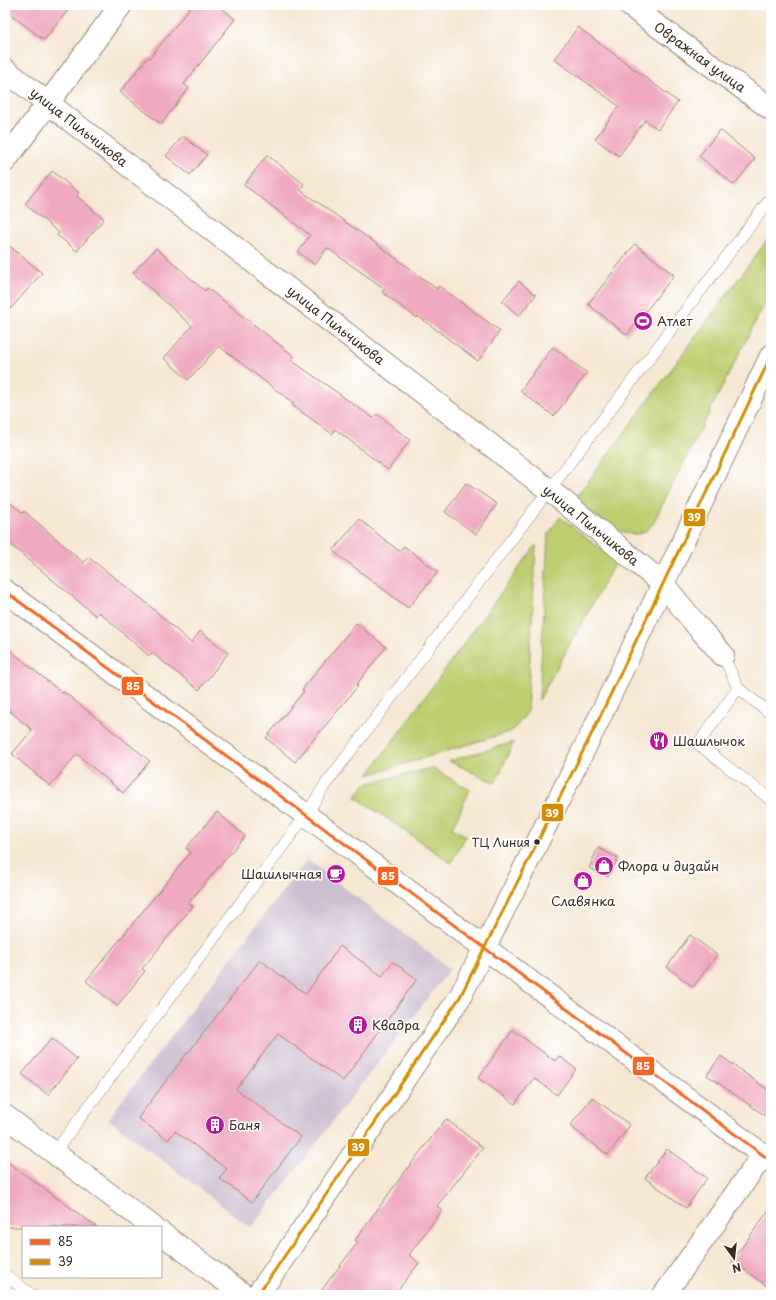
<svg xmlns="http://www.w3.org/2000/svg" width="776" height="1300" viewBox="0 0 776 1300" font-family="'Playpen Sans',sans-serif">
<style>
.industrial{fill:#cebed1}
.green{fill:#bdce70;stroke:#7c7c47}
.building{fill:#f0a9c0}
.lines{fill:none;stroke-linecap:round;stroke-linejoin:round}
.lane-casing{stroke:#988878;stroke-width:12}
.street-casing{stroke:#988878;stroke-width:24}
.secondary-casing{stroke:#988878;stroke-width:24}
.lane{stroke:#fff;stroke-width:11}
.street{stroke:#fff;stroke-width:22}
.secondary{stroke:#fff;stroke-width:22}
.bus-1-casing{stroke:#fff;stroke-width:6}
.bus-2-casing{stroke:#fff;stroke-width:6}
.bus-1{stroke:#f26522;stroke-width:3}
.bus-2{stroke:#d18d06;stroke-width:3}
.bus-dot{fill:#3b2a1e;stroke:#fff;stroke-width:1.5}
.labels{text-anchor:middle;stroke-width:3.5;stroke-linejoin:round;paint-order:stroke}
.bus-label{font-size:12px;fill:#3b2a1e;stroke:#fff;text-anchor:end}
.street-label{font-size:13px;fill:#3b2a1e;stroke:#fff}
.poi-label{font-size:13px;fill:#3b2a1e;stroke:#fff;text-anchor:start}
.line-badge{stroke:#fff;stroke-width:1.5}
.badge-label{font-size:11px;text-anchor:middle;font-weight:bold;fill:#fff}
</style>
<rect width="100%" height="100%" fill="#fff"/>
<filter id="ink" filterUnits="userSpaceOnUse"><feTurbulence type="fractalNoise" baseFrequency=".025" numOctaves="2"/><feDisplacementMap in="SourceGraphic" scale="8" xChannelSelector="R" yChannelSelector="G"/><feConvolveMatrix kernelMatrix="1 2 1 2 8 2 1 2 1" color-interpolation-filters="sRGB"/></filter>
<filter id="wash" filterUnits="userSpaceOnUse"><feTurbulence type="fractalNoise" baseFrequency=".012" numOctaves="4" result="noise"/><feDisplacementMap in="SourceGraphic" scale="16" xChannelSelector="R" yChannelSelector="G"/><feGaussianBlur stdDeviation="0.9" result="paint"/><feColorMatrix in="noise" values="0 0 0 0 0 0 0 0 0 0 0 0 0 0 0 0 0 1.4 0 .05"/><feComposite in="paint" operator="in"/></filter>
<g filter="url(#wash)">
<rect width="100%" height="100%" fill="#f6e7d2"/>
<path class="industrial" d="M307 859 450 969 251 1228 108 1119Z"/>
<path class="green" d="M771 235V291L652 525C647 530 643 534 636 534 617 536 590 510 575 499Z
M560 517 616 561 539 700 548 535Z
M536 545 527 713 512 731 368 775Z
M514 742 495 783 449 761Z
M432 768 470 790 452 828 466 836 451 863 356 797 365 784Z"/>
<g id="blocks">
<path class="building" d="M5 5H72L44 40 5 10Z
M192 5H218L235 19 184 84 189 88 161 124 120 92 148 57 150 58Z
M578 27 678 102 658 129 645 120 619 156 595 139 619 106 554 59Z
M720 130 755 159 734 185 699 156Z
M183 136 207 155 190 175 166 156Z
M267 155 304 184 300 190 374 242 437 289 439 286 500 331 478 361 418 316 417 318 382 292 385 289 327 248 315 265 298 252 310 235 244 185Z
M52 171 79 193 77 196 104 219 77 251 57 235 59 233 25 204Z
M5 242 42 273 5 315Z
M635 244 674 275 627 335 588 304Z
M156 248 205 291 207 288 294 356 291 360 373 418 377 414 410 440 388 470 335 429 332 434 292 405 293 403 219 346 188 380 164 358 192 326 133 273Z
M519 281 536 295 519 316 502 301Z
M553 347 587 373 554 416 520 391Z
M466 483 497 504 476 534 445 512Z
M5 499 23 513 24 511 84 563 88 557 142 599 191 643 200 631 228 653 199 690 152 653 149 656 99 612 96 616 5 540Z
M359 519 399 551 404 546 438 572 408 608 333 551Z
M356 623 386 647 356 685 358 686 295 762 266 738 304 691 302 690Z
M5 646 62 693 64 692 150 761 123 793 77 754 50 786 12 754 32 730 5 707Z
M217 812 245 836 188 903 193 906 142 969 145 971 117 1006 86 981 191 852 186 848Z
M598 848 618 858 608 877 589 868Z
M690 935 717 955 693 987 667 967Z
M340 946 382 976 393 962 417 979 343 1081 278 1034 236 1089 301 1137 252 1202 219 1178 227 1169 175 1131 168 1140 138 1118 187 1053H188L260 960 306 994Z
M513 1030 555 1061 559 1056 576 1069 557 1095 534 1078 515 1104 478 1078Z
M52 1038 77 1059 48 1095 22 1074Z
M721 1056 771 1092V1120L707 1075Z
M592 1097 630 1125 608 1155 570 1126Z
M446 1119 483 1148 437 1206 442 1210 409 1255 419 1263 394 1295H318L358 1242 355 1240 407 1169Z
M667 1149 707 1178 686 1208 645 1178Z
M5 1160 97 1227H5Z
M771 1207V1289L732 1261Z"/>
</g>
</g>
<g filter="url(#ink)">
<use href="#blocks" fill-opacity="0" stroke="#988878" stroke-width="1"/>
<g class="lines">
<defs>
<path id="lane" d="M723 655 738 688 771 714
M738 688 698 744 771 800
M54 1153 306 815 325 785 771 198
M5 1275 32 1295"/>
<path id="street" d="M629 5 771 109
M5 70 563 501 663 584 698 627 723 655
M5 161 121 5
M5 591 771 1161
M664 1295 763 1155"/>
<path id="secondary" d="M5 1116 153 1227
M161 1233 244 1295
M257 1295 271 1276 460 997 597 723 771 356"/>
</defs>
<use href="#lane" class="lane-casing"/>
<use href="#street" class="street-casing"/>
<use href="#secondary" class="secondary-casing"/>
<use href="#lane" class="lane"/>
<use href="#street" class="street"/>
<use href="#secondary" class="secondary"/>
<defs>
<path id="bus-1" d="M5 591 771 1161"/>
<path id="bus-2" d="M257 1295 271 1276 460 997 597 723 771 356"/>
</defs>
<use href="#bus-1" class="bus-1-casing"/>
<use href="#bus-2" class="bus-2-casing"/>
<use href="#bus-1" class="bus-1"/>
<use href="#bus-2" class="bus-2"/>
</g>
</g>
<defs>
<symbol id="stadium-disc" viewBox="-11 -11 22 22"><circle r="9.5" fill="#b5179e" stroke="#fff"/><path d="M0-5a6.5 5 0 1 0 0 10a6.5 5 0 1 0 0-10ZM-3.5-1.8h7v3.6h-7Z" fill="#fff"/></symbol>
<symbol id="restaurant-disc" viewBox="-11 -11 22 22"><circle r="9.5" fill="#b5179e" stroke="#fff"/><path d="M-5-6h1v4h1v-4h1v4h1v-4h1v5L-1.5 .5V6h-2V.5L-5-1ZM5-6V6H3V1.5H1.5Q1.5-4 5-6Z" fill="#fff"/></symbol>
<symbol id="shop-disc" viewBox="-11 -11 22 22"><circle r="9.5" fill="#b5179e" stroke="#fff"/><path d="M-5-2.5h2.3a2.7 3.5 0 0 1 5.4 0H5L5.5 6h-11ZM-1.5-2.5h3a1.5 2.3 0 0 0-3 0Z" fill="#fff"/></symbol>
<symbol id="cafe-disc" viewBox="-11 -11 22 22"><circle r="9.5" fill="#b5179e" stroke="#fff"/><path d="M-5.5-4.5H6V0H3Q3 3.5 0 3.5H-2.5Q-5.5 3.5-5.5 0ZM3-3.2v2h1.7v-2ZM-6 4.5H4V6H-6Z" fill="#fff"/></symbol>
<symbol id="building-disc" viewBox="-11 -11 22 22"><circle r="9.5" fill="#b5179e" stroke="#fff"/><path d="M-4-6H4V6H1V3H-1V6H-4ZM-2.5-4.3h1.7v1.8h-1.7ZM.8-4.3h1.7v1.8H.8ZM-2.5-1h1.7V.8h-1.7ZM.8-1h1.7V.8H.8Z" fill="#fff"/></symbol>
</defs>
<g fill-rule="evenodd">
<use href="#stadium-disc" x="632" y="310" width="22" height="22"/>
<use href="#restaurant-disc" x="648" y="730" width="22" height="22"/>
<use href="#shop-disc" x="593" y="855" width="22" height="22"/>
<use href="#cafe-disc" x="325" y="863" width="22" height="22"/>
<use href="#shop-disc" x="572" y="870" width="22" height="22"/>
<use href="#building-disc" x="347" y="1014" width="22" height="22"/>
<use href="#building-disc" x="204" y="1114" width="22" height="22"/>
</g>
<circle class="bus-dot" cx="537" cy="842" r="3.5"/>
<g class="labels">
<g class="bus-label">
<text x="530" y="847">ТЦ Линия</text>
</g>
<g class="street-label">
<text transform="translate(700 57) rotate(36)" y="5">Овражная улица</text>
<text transform="translate(79 127) rotate(38)" y="5">улица Пильчикова</text>
<text transform="translate(336 325) rotate(38)" y="5">улица Пильчикова</text>
<text transform="translate(591 525) rotate(39)" y="5">улица Пильчикова</text>
</g>
<g class="poi-label">
<text x="657" y="326">Атлет</text>
<text x="673" y="746">Шашлычок</text>
<text x="618" y="871">Флора и дизайн</text>
<text x="322" y="879" text-anchor="end">Шашлычная</text>
<text x="583" y="906" text-anchor="middle">Славянка</text>
<text x="372" y="1030">Квадра</text>
<text x="229" y="1130">Баня</text>
</g>
</g>
<g class="line-badge">
<rect x="683" y="508" width="23" height="19" rx="4" fill="#d18d06"/>
<rect x="121" y="676" width="23" height="20" rx="4" fill="#f26522"/>
<rect x="541" y="803" width="23" height="19" rx="4" fill="#d18d06"/>
<rect x="377" y="866" width="22" height="20" rx="4" fill="#f26522"/>
<rect x="632" y="1056" width="23" height="20" rx="4" fill="#f26522"/>
<rect x="347" y="1138" width="23" height="19" rx="4" fill="#d18d06"/>
</g>
<g class="badge-label">
<text x="694" y="521">39</text>
<text x="133" y="690">85</text>
<text x="552" y="817">39</text>
<text x="388" y="880">85</text>
<text x="643" y="1070">85</text>
<text x="358" y="1151">39</text>
</g>
<rect width="776" height="1300" fill="none" stroke="#fff" stroke-width="20"/>
<rect x="22" y="1226" width="140" height="52" fill="#ffffff" stroke="#b1aaa5"/>
<rect x="30" y="1239" width="20" height="6" fill="#f26522" stroke="#b1aaa5"/>
<text x="58" y="1246" font-size="12" fill="#3b2a1e">85</text>
<rect x="30" y="1259" width="20" height="6" fill="#d18d06" stroke="#b1aaa5"/>
<text x="58" y="1266" font-size="12" fill="#3b2a1e">39</text>
<g transform="translate(734 1258) rotate(165)" stroke="#ffffff" stroke-width="3" paint-order="stroke">
<path d="M0-3L7 15L0 10L-7 15Z" fill="#3b2a1e"/>
<text y="-6" font-size="11" font-weight="bold" text-anchor="middle" fill="#3b2a1e">N</text>
</g>
</svg>
